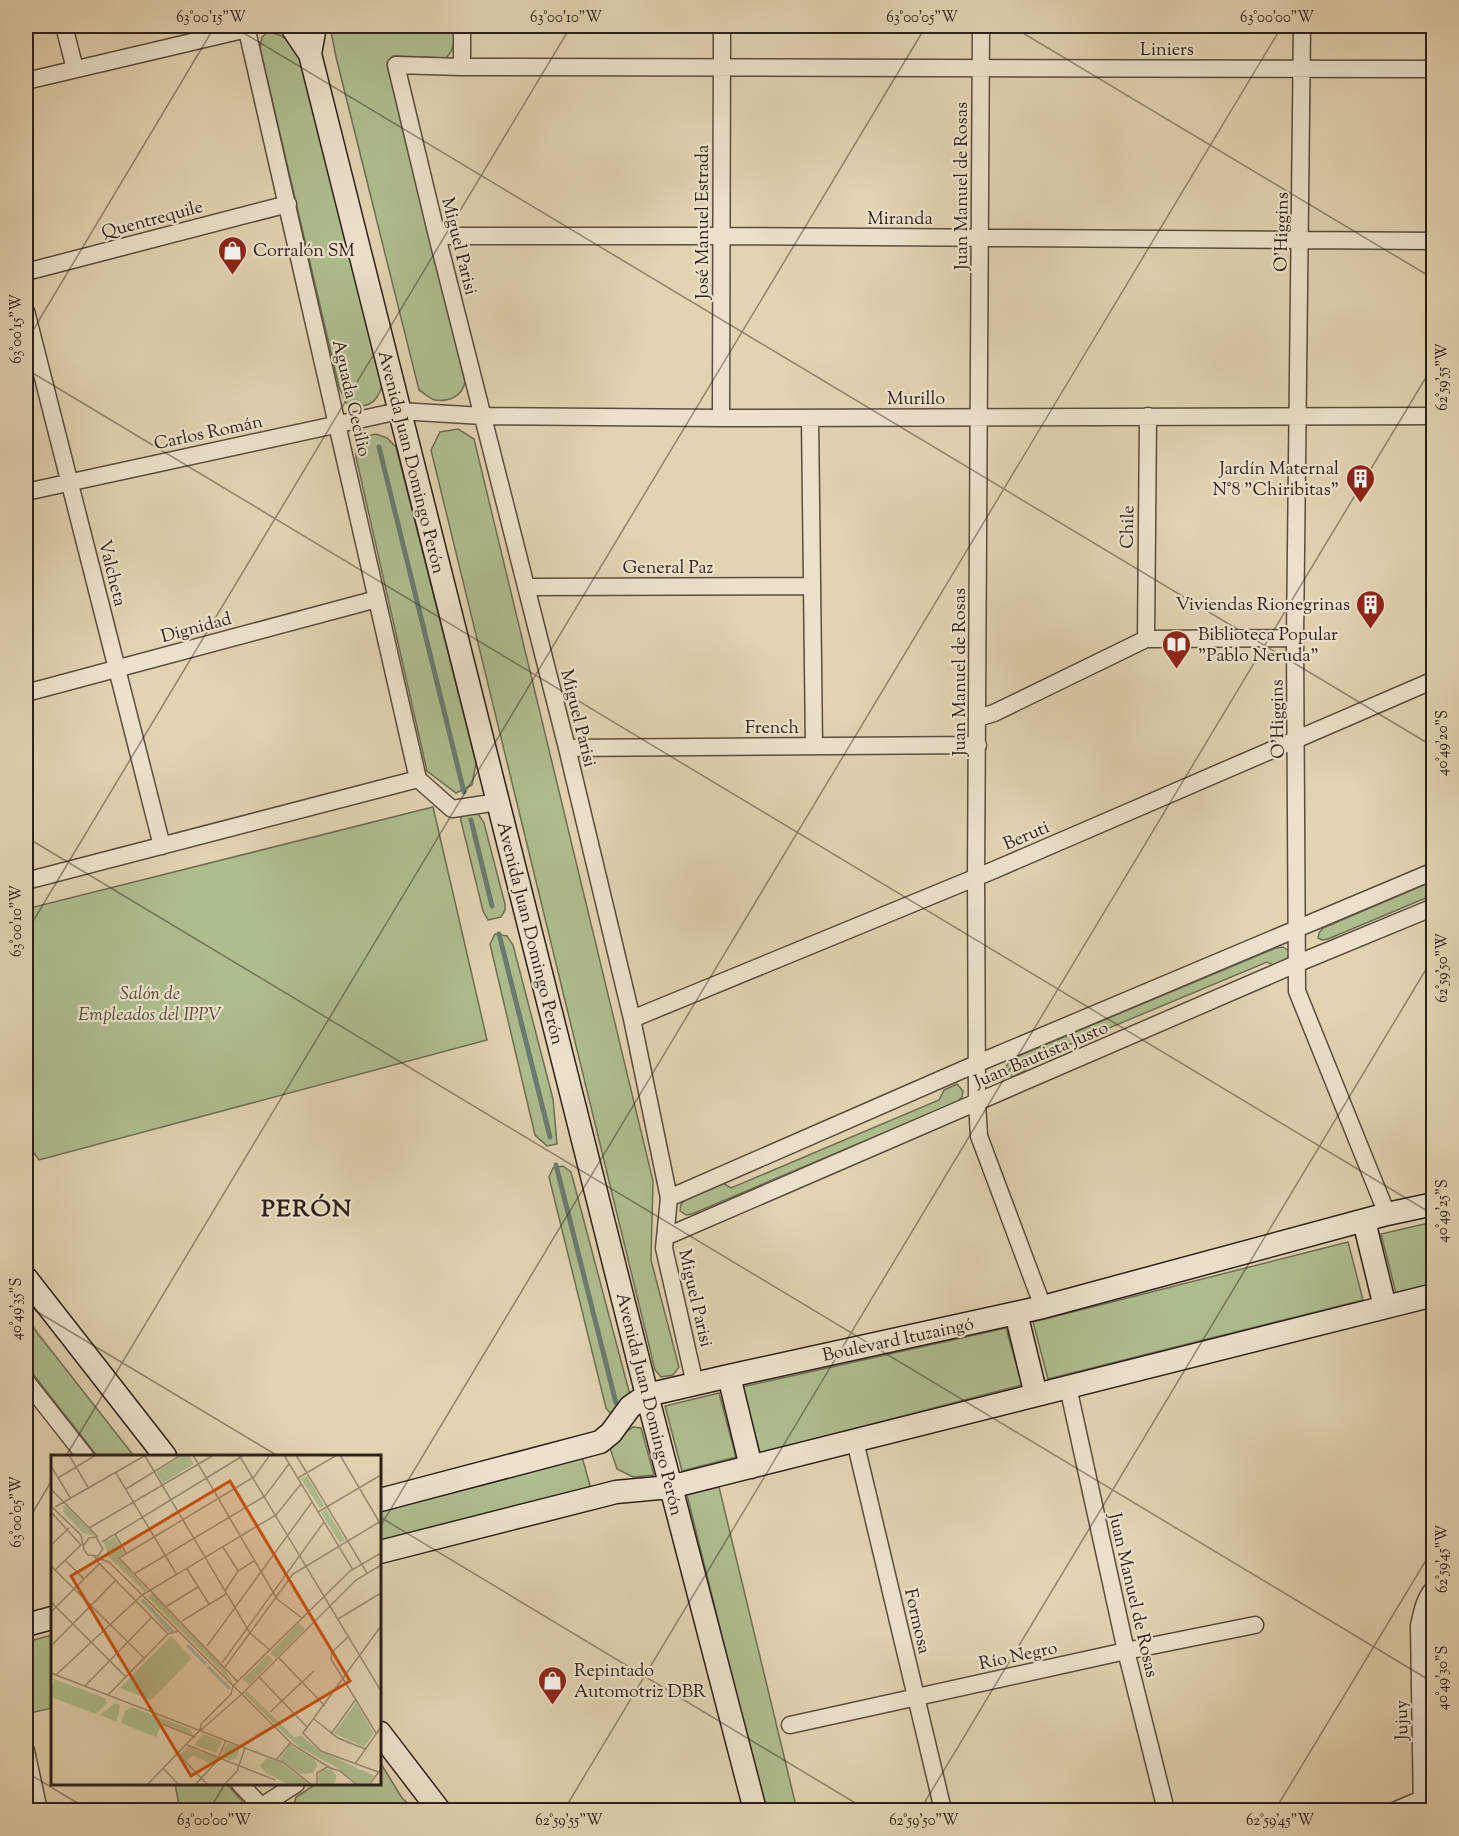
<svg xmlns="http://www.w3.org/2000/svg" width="1459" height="1836" viewBox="0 0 1459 1836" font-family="'Sorts Mill Goudy',serif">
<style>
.green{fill:#aebe8f;stroke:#6e6f54;stroke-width:1.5}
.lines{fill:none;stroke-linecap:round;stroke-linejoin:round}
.stream{stroke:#6b7b70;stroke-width:5}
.street-casing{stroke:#5a4d3f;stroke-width:19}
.secondary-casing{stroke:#2d2019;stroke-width:25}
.street{stroke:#ece2cc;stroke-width:16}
.secondary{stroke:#ece2cc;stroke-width:22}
.ticks{fill:none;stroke:#2d2019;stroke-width:1.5;stroke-opacity:0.45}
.labels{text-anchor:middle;stroke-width:4.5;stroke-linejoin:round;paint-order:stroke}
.street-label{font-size:18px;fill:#2d2019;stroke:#ece2cc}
.poi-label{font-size:18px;fill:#2d2019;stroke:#ece2cc;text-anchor:start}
.park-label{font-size:18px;font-style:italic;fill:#4d4836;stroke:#ece2cc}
.district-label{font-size:24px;font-weight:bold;letter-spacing:1.5px;fill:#2d2019;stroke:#ece2cc}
.inset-river{fill:none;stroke:#95b8aa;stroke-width:3}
.inset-road{fill:none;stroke:#9a8b74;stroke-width:1.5}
.view{fill:#cc500e;fill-opacity:0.15;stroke:#cc500e;stroke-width:3}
.inset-edge{fill:none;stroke:#2d2019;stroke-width:3}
.neatline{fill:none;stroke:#2d2019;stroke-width:2}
.ticks-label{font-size:15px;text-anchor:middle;fill:#2d2019}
</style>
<rect width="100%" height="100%" fill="#e2d3b1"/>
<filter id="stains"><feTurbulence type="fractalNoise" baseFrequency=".00333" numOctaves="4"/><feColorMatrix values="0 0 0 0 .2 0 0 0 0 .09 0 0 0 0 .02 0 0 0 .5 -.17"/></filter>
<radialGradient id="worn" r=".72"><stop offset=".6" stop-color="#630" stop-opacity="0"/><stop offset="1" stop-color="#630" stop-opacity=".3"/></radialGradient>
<path class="green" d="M330 26H454C454 38 456 48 446 58L393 56 387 63 465 382C462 396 450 402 435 400 430 399 424 393 419 390L336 57Z
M268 32C288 35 291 44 300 60L382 386C376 406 365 409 346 403L339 387 260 48 262 37Z
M458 429 474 439 653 1181 651 1260 679 1367 673 1375 661 1377 655 1370 431 450 440 432Z
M376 434 387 438 396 447 476 763 472 785 456 793 427 771 356 457 357 444 367 436Z
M433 807 487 1040 39 1160 26 1143V909Z
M477 812 484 823 505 904V910L501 917 488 920 483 911 461 821V814Z
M1433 881V895L1328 939 1322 940 1318 938 1319 933 1323 928Z
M495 934 507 936 513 945 553 1099 557 1144 547 1146 535 1135 490 944Z
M1283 947 1289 951 1288 958 1275 966 1267 962 1030 1061 1025 1071 1012 1077 1005 1071 1007 1065 1011 1059 1276 948Z
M957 1084 963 1091 962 1097 957 1102 692 1214 686 1215 680 1211 681 1204 687 1199 723 1183 731 1188 939 1100 944 1090Z
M563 1166 571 1172 630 1395 629 1401 610 1413 606 1408 549 1177 553 1168Z
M1433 1222V1284L1396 1293 1381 1234Z
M1348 1242 1363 1300 1048 1379 1033 1322Z
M26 1317 39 1335 134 1456H97L26 1365Z
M1006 1328 1022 1385 760 1453 742 1387Z
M719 1393 736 1457 682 1471 665 1406Z
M633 1427 641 1428 654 1475 633 1477 617 1469 609 1445Z
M582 1457 591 1489 380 1545V1512Z
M719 1487 797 1810H765L687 1495Z
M52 1635V1708L26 1714V1642Z
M380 1762 402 1798 415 1810H294L293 1808 296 1797 316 1784H380Z
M175 1784H227L249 1809 248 1810H180Z"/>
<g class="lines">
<path class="stream" d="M379 447 464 792
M471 820 492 906
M499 934 550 1137
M556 1165 616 1403"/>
<defs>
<path id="street" d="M64 26 75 69
M246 26 418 779
M462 26V67
M981 26 976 877 977 1103 979 1136 1043 1307
M1302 26 1295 638 1297 991 1387 1214
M26 81 247 29
M437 236H721L1434 241
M26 272 288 204
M26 311 162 846
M721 418 722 26
M810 418 814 746
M26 492 399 411 483 416 721 418 1434 416
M526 587 811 586
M1146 639 1148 416
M26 693 377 599
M978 718 994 713 1146 639 1295 638
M567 748 978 745
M26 881 418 779 452 809 498 802
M632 1019 994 870 1434 680
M669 1198 976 1064 1434 871
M665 1237 1296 964 1434 907
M26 1381 85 1456
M695 1384 664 1248 669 1198 632 1019 567 748 437 236 396 65 462 67 1434 69
M1068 1387 1126 1651 1166 1810
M855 1441 943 1810
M790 1725 1126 1651 1255 1625
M26 1751 39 1810
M240 1784 265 1810
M259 1810 262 1806 296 1784
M1396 1810 1431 1795
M1422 1810 1419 1626C1422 1612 1424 1599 1434 1588"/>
<path id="secondary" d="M291 26 310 54 647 1395 755 1810
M310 54 315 26
M1364 1221 1385 1307
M26 1278 165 1456
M1016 1313 1036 1395
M729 1376 751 1467
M380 1500 600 1442 611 1433 630 1407 647 1395 729 1376 1043 1307 1387 1214 1434 1204
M380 1552 616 1492 670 1487 1434 1295
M26 1625 52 1618
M380 1733 439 1810"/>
</defs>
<use href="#street" class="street-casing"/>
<use href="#secondary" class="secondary-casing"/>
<use href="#street" class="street"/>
<use href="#secondary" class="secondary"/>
</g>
<path class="ticks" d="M232 26 1434 747M1011 26 1434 279M26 342 215 26M26 369 1434 1215M26 837 1434 1683M26 933 571 26M26 1305 278 1456M66 1456 926 26M380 1517 867 1810M26 1524 52 1480M380 1527 1282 26M26 1772 89 1810M209 1810 225 1784M564 1810 1434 364M920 1810 1434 956M1275 1810 1434 1547"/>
<defs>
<symbol id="shop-pin" viewBox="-11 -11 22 30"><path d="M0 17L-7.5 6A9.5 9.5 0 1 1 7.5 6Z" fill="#8f2418" stroke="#ece2cc"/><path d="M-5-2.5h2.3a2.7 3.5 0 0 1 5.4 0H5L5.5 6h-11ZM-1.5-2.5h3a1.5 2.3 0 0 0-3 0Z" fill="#fff"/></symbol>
<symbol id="building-pin" viewBox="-11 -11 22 30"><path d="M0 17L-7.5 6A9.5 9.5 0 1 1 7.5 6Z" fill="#8f2418" stroke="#ece2cc"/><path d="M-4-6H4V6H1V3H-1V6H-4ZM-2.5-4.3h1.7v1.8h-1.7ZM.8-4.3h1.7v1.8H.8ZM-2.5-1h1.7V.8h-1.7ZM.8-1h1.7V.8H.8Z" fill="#fff"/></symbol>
<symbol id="library-pin" viewBox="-11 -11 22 30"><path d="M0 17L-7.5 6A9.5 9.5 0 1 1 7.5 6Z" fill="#8f2418" stroke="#ece2cc"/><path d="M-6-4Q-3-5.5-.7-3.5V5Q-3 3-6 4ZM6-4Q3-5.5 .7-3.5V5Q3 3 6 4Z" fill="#fff"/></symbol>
</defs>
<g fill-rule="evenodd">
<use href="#shop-pin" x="216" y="234" width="33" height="45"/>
<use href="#building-pin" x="1344" y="462" width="33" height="45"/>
<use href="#building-pin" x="1354" y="588" width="33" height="45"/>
<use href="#library-pin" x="1160" y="628" width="33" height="45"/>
<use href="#shop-pin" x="536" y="1664" width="33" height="45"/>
</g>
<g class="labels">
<g class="street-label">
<text x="1167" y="55">Liniers</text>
<text transform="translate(961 186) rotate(-90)" y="6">Juan Manuel de Rosas</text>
<text x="900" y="224">Miranda</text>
<text transform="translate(152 219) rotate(-15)" y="6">Quentrequile</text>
<text transform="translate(702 222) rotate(-90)" y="6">José Manuel Estrada</text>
<text transform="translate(1281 232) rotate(-89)" y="6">O'Higgins</text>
<text transform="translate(460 246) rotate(76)" y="6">Miguel Parisi</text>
<text transform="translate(352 398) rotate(77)" y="6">Aguada Cecilio</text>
<text x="916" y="404">Murillo</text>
<text transform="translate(208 432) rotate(-12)" y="6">Carlos Román</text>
<text transform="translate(412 462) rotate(76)" y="6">Avenida Juan Domingo Perón</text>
<text transform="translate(1127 527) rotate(-89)" y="6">Chile</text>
<text x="668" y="573">General Paz</text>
<text transform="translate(113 573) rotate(76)" y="6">Valcheta</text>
<text transform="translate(196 627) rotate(-15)" y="6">Dignidad</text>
<text transform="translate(959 672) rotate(-90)" y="6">Juan Manuel de Rosas</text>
<text transform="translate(579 718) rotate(76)" y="6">Miguel Parisi</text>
<text transform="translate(1277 719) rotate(-91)" y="6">O'Higgins</text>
<text x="772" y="733">French</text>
<text transform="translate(1026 835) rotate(-23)" y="6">Beruti</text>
<text transform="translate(531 933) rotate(76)" y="6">Avenida Juan Domingo Perón</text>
<text transform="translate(1041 1054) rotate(-23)" y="6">Juan Bautista Justo</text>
<text transform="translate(696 1298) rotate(77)" y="6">Miguel Parisi</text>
<text transform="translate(898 1339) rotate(-12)" y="6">Boulevard Ituzaingó</text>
<text transform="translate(650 1404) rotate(76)" y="6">Avenida Juan Domingo Perón</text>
<text transform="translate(1134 1595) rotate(77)" y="6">Juan Manuel de Rosas</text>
<text transform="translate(918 1621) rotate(77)" y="6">Formosa</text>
<text transform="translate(1018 1655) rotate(-12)" y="6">Río Negro</text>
<text transform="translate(1401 1720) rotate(-91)" y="6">Jujuy</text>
</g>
<g class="poi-label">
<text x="253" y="256">Corralón SM</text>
<text x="1339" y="474" text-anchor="end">Jardín Maternal<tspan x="1339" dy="21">N°8 "Chiribitas"</tspan></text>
<text x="1350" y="610" text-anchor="end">Viviendas Rionegrinas</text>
<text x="1198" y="640">Biblioteca Popular<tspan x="1198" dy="21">"Pablo Neruda"</tspan></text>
<text x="574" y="1676">Repintado<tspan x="574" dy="21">Automotriz DBR</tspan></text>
</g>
<g class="park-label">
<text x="150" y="999">Salón de<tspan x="150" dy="21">Empleados del IPPV</tspan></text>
</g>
<g class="district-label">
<text x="307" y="1216">PERÓN</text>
</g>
</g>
<g transform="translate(51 1455)">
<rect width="330" height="330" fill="#e2d3b1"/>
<path d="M132 0H138L143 9 112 28 105 17ZM256 21 273 51 269 53 250 24ZM12 51H15L45 81 32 78 13 58ZM275 54 294 85 289 88 270 58ZM64 82 73 98 67 102 96 135 94 137 57 101 53 87ZM101 138 169 207 182 228 97 142ZM90 144H93L123 176 117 177ZM248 168 254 174 225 203 219 198ZM120 181 141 203 100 245 69 233ZM217 200 222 205 198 230 192 224ZM3 224 54 243 56 248 45 259 0 242ZM196 236 243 282 251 281 267 295 324 321 316 330H307L285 312 248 292 193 239ZM64 248 69 250 66 267 49 260ZM305 248 323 278 313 292 283 278ZM81 252 139 274 142 280 111 268 105 282 70 268 74 256ZM152 279 171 286 165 298 143 290ZM172 297a8 8 0 1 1 16 0a8 8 0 1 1-16 0ZM239 290 263 304 266 310 262 318 250 319 228 304ZM137 292 166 303 161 309 142 300 135 306 129 300ZM216 303 230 308 260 330H238L215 318 209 311ZM267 323a9 9 0 1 1 18 0a9 9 0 1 1-18 0Z" fill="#aebe8f"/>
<path class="inset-river" d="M91 145 122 177M136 190 155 209M157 212 179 234"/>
<path class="inset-road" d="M18 0 38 34M142 0 226 144 251 163M188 0 330 236M233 0 302 115M245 0 316 118M289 0 330 70M94 1 199 178 219 195M0 11 20 44M65 18 126 120M7 23 45 0M247 23 286 0M0 34 47 82M75 34 130 0M0 51 30 80 33 95 37 100 47 101 52 94 45 82 38 83 33 90M4 52 95 0M0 57 30 90 4 115M267 57 330 20M38 73 163 0M64 79 75 98M51 87 193 0M0 90 18 73M172 92 187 116M43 102 58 107 242 290 281 314M44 104 117 179M14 105 33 124M0 111 93 203M136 114 158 149M83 119 214 41 238 9M174 136 187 116 203 106M0 147 75 222M116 151 147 132M0 157 49 108M287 164 330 138M131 166 175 139M330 171 252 278 270 296 330 318M297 182 281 197 280 204 325 278M0 191 65 125M156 191 261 47M227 202 274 251M171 208 273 67M174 212 242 119 330 66M0 218 233 308 261 330M5 220 91 140 225 60 250 29M208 222 256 272M186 226 68 103 203 22 219 0M34 231 101 162M182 231 299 116 330 98M191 239 305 125 330 110M57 240 117 179 127 176M219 257 263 216M263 264 287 283 314 294M111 269 144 282M150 275 191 239M280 279 305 244M136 290 224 325M127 299 157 330M225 305 240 287M304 309 330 272M112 313 128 330M96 330 149 275 150 269 180 239 182 231M144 330 166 306 175 285M173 330 186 316 194 293M266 330V318L276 312 289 316 306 330M318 330 330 314"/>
<path class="view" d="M179 26 299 226 140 321 20 121Z"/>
<rect width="330" height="330" class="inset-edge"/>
</g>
<rect width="1459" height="1836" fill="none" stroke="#e2d3b1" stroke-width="66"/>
<rect x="33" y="33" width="1393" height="1770" class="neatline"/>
<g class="ticks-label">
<text x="211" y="22">63°00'15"W</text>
<text x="566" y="22">63°00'10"W</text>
<text x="922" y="22">63°00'05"W</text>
<text x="1277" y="22">63°00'00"W</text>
<text transform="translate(16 329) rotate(-90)" y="5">63°00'15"W</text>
<text transform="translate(1442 377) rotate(-90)" y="5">62°59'55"W</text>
<text transform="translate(1442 743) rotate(-90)" y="5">40°49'20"S</text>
<text transform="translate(16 921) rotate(-90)" y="5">63°00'10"W</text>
<text transform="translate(1442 968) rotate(-90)" y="5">62°59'50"W</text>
<text transform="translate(1442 1211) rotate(-90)" y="5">40°49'25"S</text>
<text transform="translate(16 1309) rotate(-90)" y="5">40°49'35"S</text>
<text transform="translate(16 1512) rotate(-90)" y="5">63°00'05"W</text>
<text transform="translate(1442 1559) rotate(-90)" y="5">62°59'45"W</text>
<text transform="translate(1442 1678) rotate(-90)" y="5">40°49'30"S</text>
<text x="214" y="1825">63°00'00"W</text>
<text x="569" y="1825">62°59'55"W</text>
<text x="924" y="1825">62°59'50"W</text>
<text x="1280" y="1825">62°59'45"W</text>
</g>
<rect width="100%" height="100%" filter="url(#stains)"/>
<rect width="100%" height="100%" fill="url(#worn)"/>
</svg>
